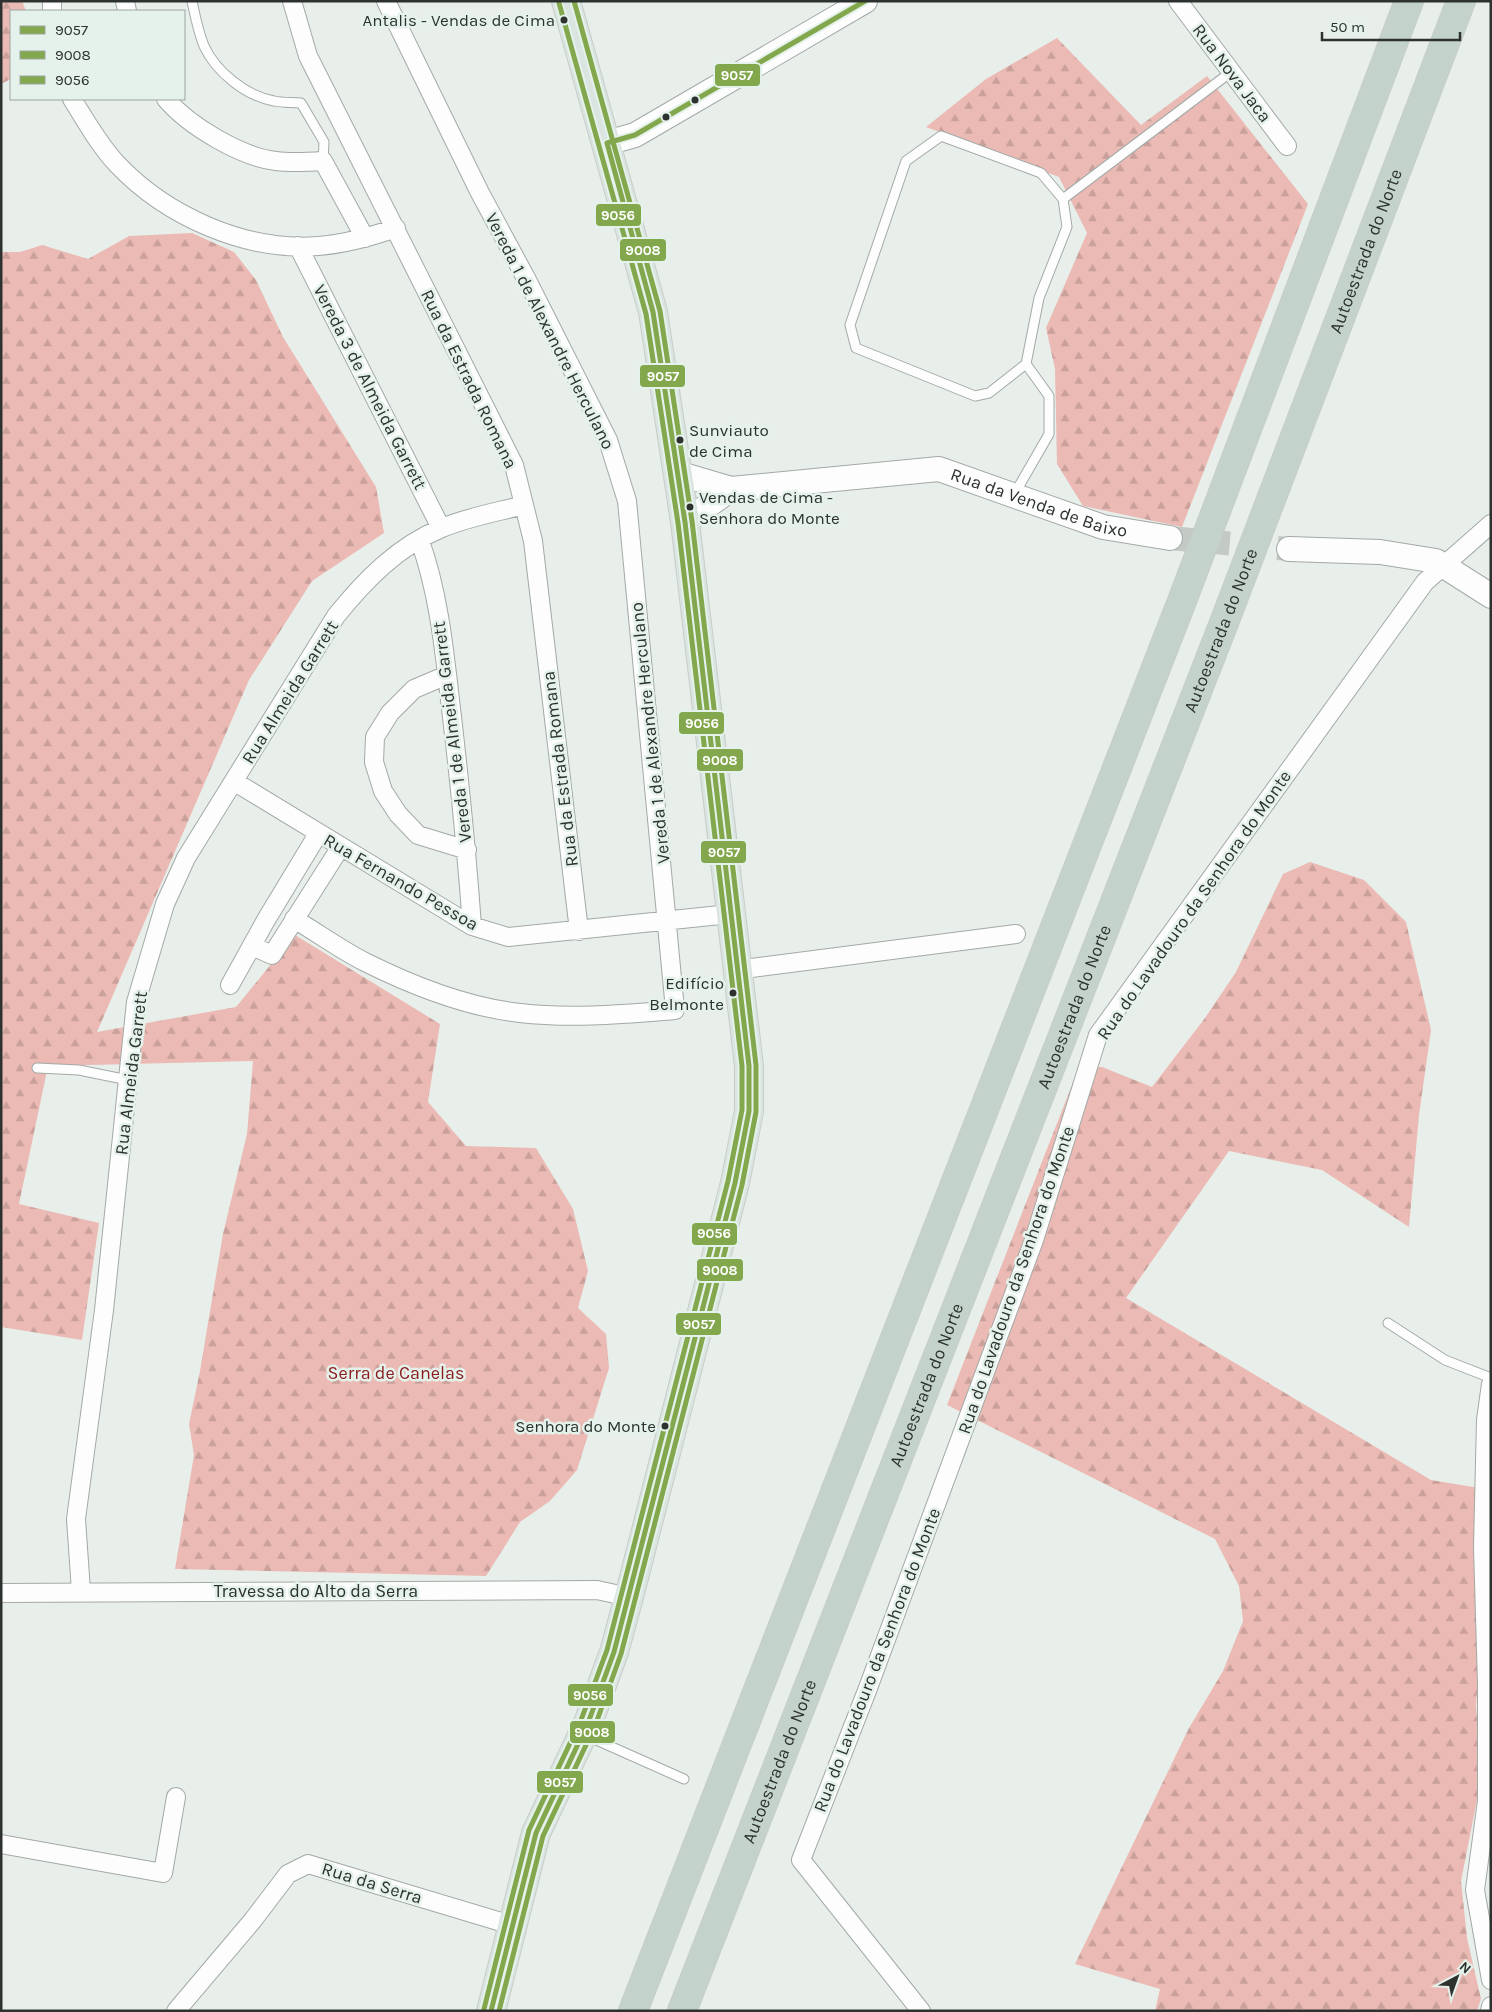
<svg xmlns="http://www.w3.org/2000/svg" width="1492" height="2012" viewBox="0 0 1492 2012" font-family="Karla,sans-serif">
<style>
.forest{fill:url(#forest-firs)}
.lines{fill:none;stroke-linecap:round;stroke-linejoin:round}
.secondary-tunnel{stroke:#c3c9c5;stroke-width:24;stroke-dasharray:24 12;stroke-linecap:butt}
.lane-casing{stroke:#a3a9a6;stroke-width:11}
.street-casing{stroke:#a3a9a6;stroke-width:20}
.secondary-casing{stroke:#a3a9a6;stroke-width:26}
.primary-casing{stroke:#c9ccca;stroke-width:30}
.highway-casing{stroke:#c9ccca;stroke-width:30}
.lane{stroke:#fcfdfc;stroke-width:9}
.street{stroke:#fcfdfc;stroke-width:18}
.secondary{stroke:#fcfdfc;stroke-width:24}
.primary{stroke:#dae4e0;stroke-width:28}
.highway{stroke:#c3d3cc;stroke-width:28}
.bus-1-casing{stroke:#e5f2eb;stroke-width:9}
.bus-2-casing{stroke:#e5f2eb;stroke-width:9}
.bus-3-casing{stroke:#e5f2eb;stroke-width:9}
.bus-1{stroke:#83a74d;stroke-width:5}
.bus-2{stroke:#83a74d;stroke-width:5}
.bus-3{stroke:#83a74d;stroke-width:5}
.bus-dot{fill:#2d322f;stroke:#e5f2eb;stroke-width:2}
.labels{text-anchor:middle;stroke-width:5;stroke-linejoin:round;paint-order:stroke}
.bus-label{font-size:17px;fill:#2d322f;stroke:#e5f2eb;text-anchor:end}
.street-label{font-size:18px;fill:#2d322f;stroke:#e5f2eb}
.park-label{font-size:18px;fill:#8a1b1d;stroke:#e5f2eb}
.line-badge{stroke:#e5f2eb;stroke-width:2}
.badge-label{font-size:14px;text-anchor:middle;font-weight:bold;fill:#fff}
</style>
<defs>
<pattern id="forest-firs" width="22" height="20" patternUnits="userSpaceOnUse" patternTransform="scale(1.25)"><rect width="22" height="20" fill="#ebbab4"/><path d="M5 1l3.5 6h-7zM16 11l3.5 6h-7z" fill="#caa09b"/></pattern>
</defs>
<rect width="100%" height="100%" fill="#e8efeb"/>
<path class="forest" d="M1 1H22L26 11H11V79L1 84Z
M1057 38 1141 125 1207 76 1308 204 1182 527 1083 506 1057 464 1055 369 1046 328 1087 233 1059 177 926 127 986 79Z
M192 233 234 252 256 280 283 337 376 487 384 533 312 581 249 680 97 1032 236 1007 295 935 440 1024 428 1102 466 1146 536 1148 573 1209 588 1271 578 1308 606 1334 609 1368 577 1470 550 1501 520 1522 486 1576 175 1569 194 1455 189 1424 200 1371 223 1234 247 1134 253 1061 48 1066 19 1204 99 1223 82 1340 1 1327V252H20L42 245 88 259 129 236Z
M1310 862 1364 880 1406 922 1431 1030 1419 1115 1409 1227 1322 1170 1229 1151 1126 1298 1431 1480 1491 1490V1577L1476 1622 1479 1666 1476 1706 1480 1756 1479 1790 1461 1881 1467 1938 1481 1999 1477 2011H1155L1160 1989 1075 1964 1189 1728 1223 1671 1243 1621 1239 1586 1215 1539 947 1405 1079 1067H1102L1152 1087 1205 1018 1236 972 1283 874Z"/>
<g class="lines">
<path class="secondary-tunnel" d="M1170 538 1289 549"/>
<defs>
<path id="lane" d="M192 1C195 16 198 31 204 46 216 72 246 96 274 101 283 103 292 102 301 103L324 142 323 161
M1063 199 1231 72
M1015 493 1049 434V396L1026 364 1039 298 1067 227 1063 199 1041 173 941 136 906 161 850 325 856 348 975 396 989 393 1026 364
M37 1068 79 1070 128 1080
M1388 1323 1445 1360 1491 1378
M585 1735 684 1779"/>
<path id="street" d="M52 1V11
M125 1 127 11
M292 1 308 56 514 465 533 541 579 931
M1178 1 1287 146
M72 99C86 121 99 145 117 164 166 216 246 252 318 246 345 244 370 237 396 228
M166 99C189 126 241 157 276 161 291 163 307 162 323 161L365 238
M298 246 441 528
M420 541C440 597 445 658 452 717 460 786 467 856 472 926
M447 675 414 689 390 713 375 737 374 762 383 791 398 814 418 835 467 850
M235 782 472 926 508 937 730 914
M294 919C318 933 341 950 365 962 413 986 466 1007 520 1013 572 1019 624 1014 675 1010L627 501 608 440 527 280 480 193 386 1
M252 946 272 955 340 848
M736 970 1016 934
M230 985 266 920 318 834
M1491 1384 1486 1420 1483 1547 1487 1684V1801L1475 1890 1491 1980
M81 1591 76 1519 104 1310 136 1002 165 904 186 858 336 616C365 580 398 546 442 528 468 517 497 512 524 505
M1 1593 597 1590 629 1597
M1 1844 163 1873 176 1797
M176 2011 253 1920 288 1874 308 1864 511 1925
M921 2011 801 1860 868 1688 1034 1240 1098 1035 1425 582 1491 524
M1490 2011 1491 2006"/>
<g id="secondary">
<path d="M607 143 635 135 865 1"/>
<path id="s1" d="M677 473 731 489 939 469 1103 527 1170 538"/>
<path d="M685 522 731 489"/>
<path d="M1289 549 1380 552 1436 561 1491 596"/>
</g>
<path id="primary" d="M491 2011 536 1833 588 1723 614 1652 629 1597 735 1183 749 1111V1066L685 522 653 312 566 1"/>
<g id="highway">
<path d="M633 2011 1182 601 1409 1"/>
<path id="s2" d="M682 2011 1227 615 1461 1"/>
</g>
</defs>
<use href="#lane" class="lane-casing"/>
<use href="#street" class="street-casing"/>
<use href="#secondary" class="secondary-casing"/>
<use href="#primary" class="primary-casing"/>
<use href="#highway" class="highway-casing"/>
<use href="#lane" class="lane"/>
<use href="#street" class="street"/>
<use href="#secondary" class="secondary"/>
<use href="#primary" class="primary"/>
<use href="#highway" class="highway"/>
<defs>
<path id="bus-1" d="M607 143 635 135 865 1
M491 2011 536 1833 588 1723 614 1652 735 1183 749 1111V1066L685 522 653 312 607 143"/>
<path id="bus-2" d="M499 2011 543 1836 595 1726 621 1654 742 1185 756 1112V1065L692 521 660 311 574 1"/>
<path id="bus-3" d="M484 2009 529 1830 581 1720 607 1650 728 1181 742 1110V1066L678 523 646 314 559 3"/>
</defs>
<use href="#bus-1" class="bus-1-casing"/>
<use href="#bus-2" class="bus-2-casing"/>
<use href="#bus-3" class="bus-3-casing"/>
<use href="#bus-1" class="bus-1"/>
<use href="#bus-2" class="bus-2"/>
<use href="#bus-3" class="bus-3"/>
</g>
<g class="bus-dot">
<circle cx="564" cy="20" r="4.5"/>
<circle cx="695" cy="100" r="4.5"/>
<circle cx="666" cy="117" r="4.5"/>
<circle cx="680" cy="440" r="4.5"/>
<circle cx="690" cy="507" r="4.5"/>
<circle cx="733" cy="993" r="4.5"/>
<circle cx="665" cy="1426" r="4.5"/>
</g>
<g class="labels">
<g class="bus-label">
<text x="555" y="26">Antalis - Vendas de Cima</text>
<text x="689" y="436" text-anchor="start">Sunviauto<tspan x="689" dy="21">de Cima</tspan></text>
<text x="699" y="503" text-anchor="start">Vendas de Cima -<tspan x="699" dy="21">Senhora do Monte</tspan></text>
<text x="724" y="989">Edifício<tspan x="724" dy="21">Belmonte</tspan></text>
<text x="656" y="1432">Senhora do Monte</text>
</g>
<g class="street-label">
<text transform="translate(1232 73) rotate(53)" y="6">Rua Nova Jaca</text>
<text dy="6" stroke="none"><textPath href="#s2" startOffset="1888">Autoestrada do Norte</textPath></text>
<text transform="translate(550 331) rotate(63)" y="6">Vereda 1 de Alexandre Herculano</text>
<text transform="translate(469 379) rotate(64)" y="6">Rua da Estrada Romana</text>
<text transform="translate(370 387) rotate(63)" y="6">Vereda 3 de Almeida Garrett</text>
<text dy="6" stroke="none"><textPath href="#s1" startOffset="371">Rua da Venda de Baixo</textPath></text>
<text dy="6" stroke="none"><textPath href="#s2" startOffset="1482">Autoestrada do Norte</textPath></text>
<text transform="translate(290 692) rotate(-58)" y="6">Rua Almeida Garrett</text>
<text transform="translate(452 732) rotate(-97)" y="6">Vereda 1 de Almeida Garrett</text>
<text transform="translate(650 733) rotate(-96)" y="6">Vereda 1 de Alexandre Herculano</text>
<text transform="translate(560 769) rotate(-97)" y="6">Rua da Estrada Romana</text>
<text transform="translate(401 882) rotate(30)" y="6">Rua Fernando Pessoa</text>
<text transform="translate(1194 905) rotate(-55)" y="6">Rua do Lavadouro da Senhora do Monte</text>
<text dy="6" stroke="none"><textPath href="#s2" startOffset="1078">Autoestrada do Norte</textPath></text>
<text transform="translate(131 1073) rotate(-83)" y="6">Rua Almeida Garrett</text>
<text transform="translate(1016 1280) rotate(-71)" y="6">Rua do Lavadouro da Senhora do Monte</text>
<text dy="6" stroke="none"><textPath href="#s2" startOffset="672">Autoestrada do Norte</textPath></text>
<text x="316" y="1597">Travessa do Alto da Serra</text>
<text transform="translate(877 1660) rotate(-69)" y="6">Rua do Lavadouro da Senhora do Monte</text>
<text dy="6" stroke="none"><textPath href="#s2" startOffset="268">Autoestrada do Norte</textPath></text>
<text transform="translate(372 1883) rotate(17)" y="6">Rua da Serra</text>
</g>
<g class="park-label">
<text x="396" y="1379">Serra de Canelas</text>
</g>
</g>
<g class="line-badge">
<rect x="714" y="63" width="47" height="24" rx="5" fill="#83a74d"/>
<rect x="595" y="203" width="47" height="24" rx="5" fill="#83a74d"/>
<rect x="619" y="238" width="48" height="24" rx="5" fill="#83a74d"/>
<rect x="639" y="364" width="47" height="24" rx="5" fill="#83a74d"/>
<rect x="678" y="711" width="47" height="24" rx="5" fill="#83a74d"/>
<rect x="696" y="748" width="48" height="24" rx="5" fill="#83a74d"/>
<rect x="700" y="840" width="47" height="24" rx="5" fill="#83a74d"/>
<rect x="691" y="1222" width="47" height="24" rx="5" fill="#83a74d"/>
<rect x="696" y="1258" width="48" height="24" rx="5" fill="#83a74d"/>
<rect x="675" y="1312" width="47" height="24" rx="5" fill="#83a74d"/>
<rect x="567" y="1683" width="47" height="24" rx="5" fill="#83a74d"/>
<rect x="569" y="1720" width="47" height="24" rx="5" fill="#83a74d"/>
<rect x="536" y="1770" width="48" height="24" rx="5" fill="#83a74d"/>
</g>
<g class="badge-label">
<text x="737" y="80">9057</text>
<text x="618" y="220">9056</text>
<text x="643" y="255">9008</text>
<text x="663" y="381">9057</text>
<text x="702" y="728">9056</text>
<text x="720" y="765">9008</text>
<text x="724" y="857">9057</text>
<text x="714" y="1238">9056</text>
<text x="720" y="1275">9008</text>
<text x="699" y="1329">9057</text>
<text x="590" y="1700">9056</text>
<text x="592" y="1737">9008</text>
<text x="560" y="1787">9057</text>
</g>
<rect width="1492" height="2012" fill="none" stroke="#2d322f" stroke-width="5"/>
<rect x="10" y="10" width="175" height="90" fill="#e5f2eb" stroke="#9ba5a0"/>
<rect x="20" y="26" width="25" height="8" fill="#83a74d" stroke="#9ba5a0"/>
<text x="55" y="35" font-size="15" fill="#2d322f">9057</text>
<rect x="20" y="51" width="25" height="8" fill="#83a74d" stroke="#9ba5a0"/>
<text x="55" y="60" font-size="15" fill="#2d322f">9008</text>
<rect x="20" y="76" width="25" height="8" fill="#83a74d" stroke="#9ba5a0"/>
<text x="55" y="85" font-size="15" fill="#2d322f">9056</text>
<g transform="translate(1457 1977) rotate(41)" stroke="#e5f2eb" stroke-width="4" paint-order="stroke">
<path d="M0-4L9 19L0 12L-9 19Z" fill="#2d322f"/>
<text y="-8" font-size="14" font-weight="bold" text-anchor="middle" fill="#2d322f">N</text>
</g>
<path d="M1322 32v8h138v-8" fill="none" stroke="#2d322f" stroke-width="2.5"/>
<text x="1330" y="32" font-size="15" fill="#2d322f" stroke="#e5f2eb" stroke-width="4" paint-order="stroke">50 m</text>
</svg>
